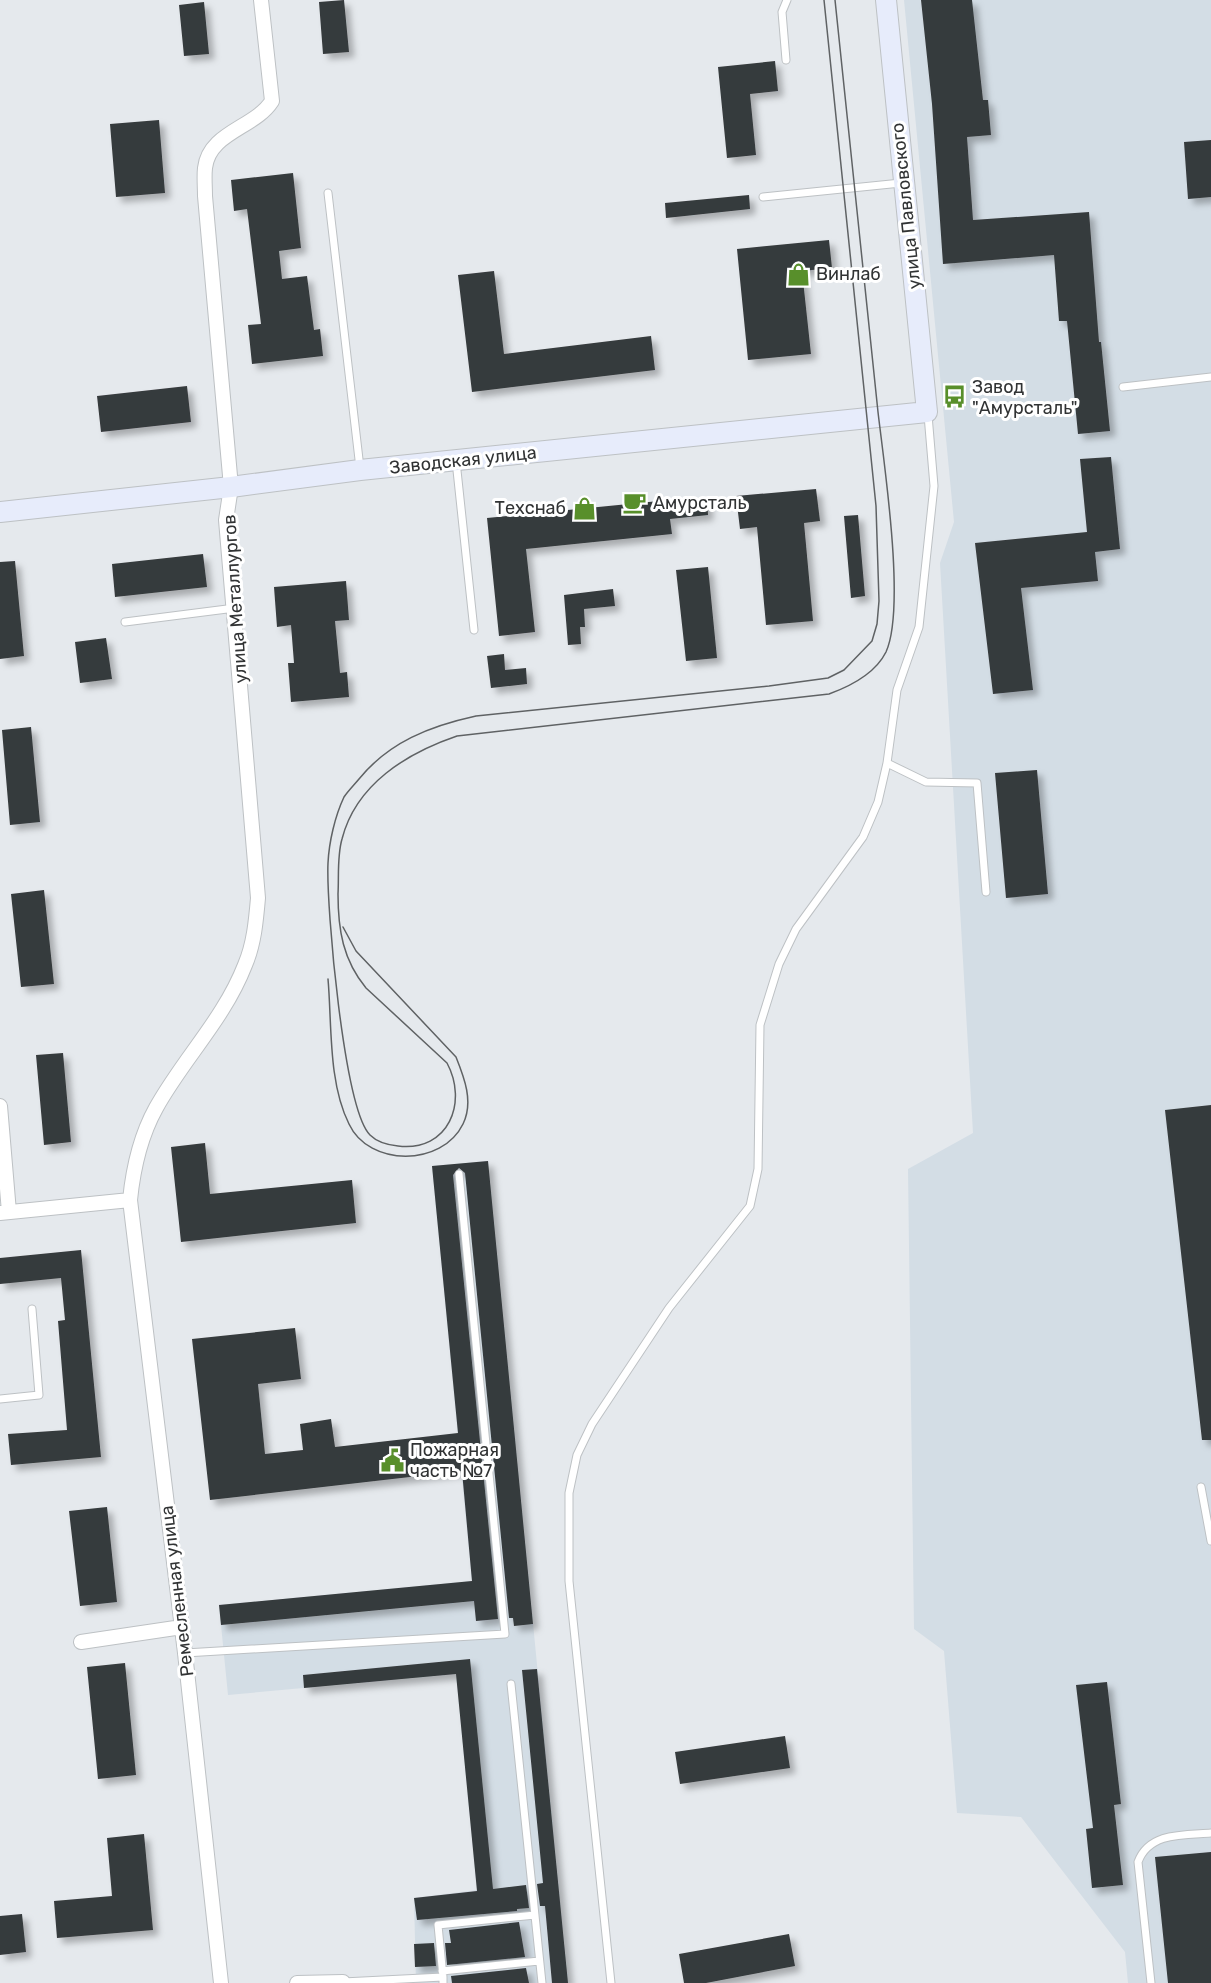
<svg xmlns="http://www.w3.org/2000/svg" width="1211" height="1983" viewBox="0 0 1211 1983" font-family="Rubik,sans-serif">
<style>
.built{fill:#d3dde5}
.building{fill:#363a3c;filter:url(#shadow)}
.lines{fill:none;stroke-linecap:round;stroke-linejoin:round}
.lane-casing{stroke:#bdc1c4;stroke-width:9}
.street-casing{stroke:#bdc1c4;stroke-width:16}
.secondary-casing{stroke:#bdc1c4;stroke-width:22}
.lane{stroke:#fff;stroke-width:7}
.street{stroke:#fff;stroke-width:14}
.secondary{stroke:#e7ecfb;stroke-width:20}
.tram{stroke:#5f6264;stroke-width:1.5}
.labels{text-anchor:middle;stroke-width:6;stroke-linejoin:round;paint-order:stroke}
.street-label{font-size:18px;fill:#313334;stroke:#fff}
.poi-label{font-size:18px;fill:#313334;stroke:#fff;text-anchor:start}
</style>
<defs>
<filter id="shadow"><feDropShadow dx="5.5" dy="5.5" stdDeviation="3" flood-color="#0004"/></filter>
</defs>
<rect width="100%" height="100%" fill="#e5e9ed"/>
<path class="built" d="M904 0H1211V1983H1128L1125 1952 1021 1817 957 1813 944 1651 914 1629 908 1169 973 1133 940 563 954 522Z
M488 1161 568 1983H416L414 1898 477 1890 456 1674 228 1695 219 1605 472 1581 432 1166Z"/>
<path class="building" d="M344 0 349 52 323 54 319 2Z
M921 0H972L983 100H988L991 135 967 137 973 220 1089 212 1099 342H1101L1110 431 1078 434 1067 321H1059L1054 255 943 264 932 104Z
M204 2 209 54 184 56 179 5Z
M775 61 778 91 750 94 756 155 727 158 718 67Z
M159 120 165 193 116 197 110 124Z
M1211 140V197L1188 199 1184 142Z
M293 173 301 248 279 251 282 279 307 276 314 330 320 329 323 356 252 364 248 325 261 324 247 209 234 211 231 180Z
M749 195 750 209 666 218 665 203Z
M829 240 832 268 802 271 811 354 748 360 737 249Z
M494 271 504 354 651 336 655 370 472 392 458 275Z
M187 386 191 422 101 432 97 396Z
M1111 457 1120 549 1095 552 1098 581 1021 588 1033 690 993 694 975 543 1087 532 1080 459Z
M816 489 820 521 804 523 813 621 766 625 757 527 740 529 736 496Z
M707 499 708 515 670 519 672 534 526 549 535 632 499 636 487 518 669 500V503Z
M858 515 865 596 851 598 844 516Z
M203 554 207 587 115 597 112 564Z
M15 561 24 656 0 659V562Z
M708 567 717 658 686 661 676 570Z
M346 581 349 620 335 621 340 673 347 672 349 697 291 702 288 663H294L291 625 277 627 274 587Z
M613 589 615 606 584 609 585 627H580L581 644 568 645 564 595Z
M106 638 112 679 80 683 75 642Z
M504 654 505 670 526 668 527 684 491 688 487 656Z
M31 727 40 822 10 825 2 730Z
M1037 770 1048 894 1006 898 995 773Z
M44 890 54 984 21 987 11 894Z
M63 1053 71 1142 44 1145 36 1055Z
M1211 1105V1440H1202L1165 1110Z
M205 1143 210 1194 352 1180 356 1223 181 1242 171 1147Z
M488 1161 533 1624 514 1626 513 1618H509L465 1173 459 1168 453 1175 498 1619 476 1621 474 1601 221 1625 219 1605 472 1581 462 1471 210 1500 192 1339 295 1328 301 1379 258 1384 265 1454 303 1450 300 1424 331 1419 335 1447 458 1433 432 1166Z
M81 1250 101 1457 11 1465 8 1434 67 1430 58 1321 65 1320 61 1278 0 1284V1258Z
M107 1507 117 1602 80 1606 69 1511Z
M470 1659 493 1889 526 1885 529 1908 517 1909V1911L417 1920 414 1898 477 1891 456 1674 304 1688 303 1675Z
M125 1663 136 1775 98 1779 87 1667Z
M537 1669 568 1983H552L545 1906H540L537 1884 543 1883 522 1670Z
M1107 1682 1121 1804 1114 1805 1123 1885 1092 1888 1086 1829 1093 1828 1076 1685Z
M785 1736 790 1768 680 1784 675 1752Z
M144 1834 153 1930 57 1938 54 1901 112 1896 107 1838Z
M1211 1852V1983H1168L1155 1857Z
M22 1914 26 1952 0 1955V1916Z
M519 1922 525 1957 447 1965 445 1943H451L449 1930Z
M789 1934 795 1966 706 1983H684L679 1954Z
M434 1943 436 1966 415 1967 414 1944Z
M526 1968 529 1983H452L451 1976Z"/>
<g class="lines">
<defs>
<path id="lane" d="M786 60 782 12 787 0
M328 193 360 468
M763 197 901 183
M1123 387 1211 377
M456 461 474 630
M125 622 235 608
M887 763 926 782 977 783 986 892
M0 1399 39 1395 32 1309
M1201 1487 1211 1541
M185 1653 505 1634 459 1174
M511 1684 542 1983
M442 1971 539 1961
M443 1977 438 1925 535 1915
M343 1982 443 1977V1983
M611 1983 569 1581V1493L577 1455 592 1424 669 1308 750 1206 758 1169 760 1025 779 964 796 929 863 837 878 802 887 763 897 690 919 627 934 486 928 415
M1151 1983 1138 1862C1149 1832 1184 1835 1211 1833"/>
<path id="street" d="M0 1106 9 1212
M0 1213 130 1200
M81 1642 182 1627
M221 1983 185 1653 130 1200C133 1170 141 1135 156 1108 183 1059 224 1019 245 965 254 944 256 921 258 898L226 520 231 487 205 196C205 187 204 177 205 168 209 132 255 128 272 101L261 0
M297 1983 343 1982"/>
<path id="secondary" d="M0 512 231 487 360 470 927 412 886 0"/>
</defs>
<use href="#lane" class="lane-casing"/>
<use href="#street" class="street-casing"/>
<use href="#secondary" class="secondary-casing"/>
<use href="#lane" class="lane"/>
<use href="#street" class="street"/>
<use href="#secondary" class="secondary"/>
<path class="tram" d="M824 0 876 506 879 601 877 624 872 641 844 670 828 678 769 686 476 716C430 726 389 742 359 779 354 785 348 791 344 797 335 816 329 842 328 863 326 906 344 1109 370 1135 378 1143 388 1145 398 1146 449 1152 468 1102 447 1063L366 988C343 960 338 930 338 894 339 876 337 856 342 839 356 784 407 753 457 736L829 694C851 686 875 674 886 652 906 608 884 464 878 412 864 275 849 137 835 0
M328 979C332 1024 328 1082 349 1124 369 1167 442 1167 463 1124 474 1102 464 1077 456 1057L356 951 343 927"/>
</g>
<defs>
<symbol id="shop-bare" viewBox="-9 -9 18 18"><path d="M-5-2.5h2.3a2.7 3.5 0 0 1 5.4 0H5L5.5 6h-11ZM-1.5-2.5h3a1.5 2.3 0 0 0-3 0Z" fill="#588f2b" stroke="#fff" stroke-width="2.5" paint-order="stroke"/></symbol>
<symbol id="bus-bare" viewBox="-9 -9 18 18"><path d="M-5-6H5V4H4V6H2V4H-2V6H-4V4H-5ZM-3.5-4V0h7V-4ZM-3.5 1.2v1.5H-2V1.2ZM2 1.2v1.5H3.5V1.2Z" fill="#588f2b" stroke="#fff" stroke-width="2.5" paint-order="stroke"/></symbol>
<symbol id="cafe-bare" viewBox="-9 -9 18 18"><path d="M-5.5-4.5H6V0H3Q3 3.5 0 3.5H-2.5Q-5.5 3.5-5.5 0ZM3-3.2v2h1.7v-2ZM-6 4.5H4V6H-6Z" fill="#588f2b" stroke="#fff" stroke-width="2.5" paint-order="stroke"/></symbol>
<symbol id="civic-bare" viewBox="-9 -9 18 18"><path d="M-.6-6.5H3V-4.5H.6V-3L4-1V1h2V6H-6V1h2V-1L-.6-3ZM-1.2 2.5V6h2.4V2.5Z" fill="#588f2b" stroke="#fff" stroke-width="2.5" paint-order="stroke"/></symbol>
</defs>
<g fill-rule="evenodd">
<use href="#shop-bare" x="782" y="258" width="33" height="33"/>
<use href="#bus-bare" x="938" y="380" width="33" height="33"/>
<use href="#cafe-bare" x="618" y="486" width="33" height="33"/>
<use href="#shop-bare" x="568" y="492" width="33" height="33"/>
<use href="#civic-bare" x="376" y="1444" width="33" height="33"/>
</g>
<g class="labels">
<g class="street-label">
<text transform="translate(906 206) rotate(-96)" y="6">улица Павловского</text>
<text transform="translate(463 460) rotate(-6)" y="6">Заводская улица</text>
<text transform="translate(235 599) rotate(-94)" y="6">улица Металлургов</text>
<text transform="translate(177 1591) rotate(-97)" y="6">Ремесленная улица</text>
</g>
<g class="poi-label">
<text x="816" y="280">Винлаб</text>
<text x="972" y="393">Завод<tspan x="972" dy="21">"Амурсталь"</tspan></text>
<text x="653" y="509">Амурсталь</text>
<text x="566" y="514" text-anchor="end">Техснаб</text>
<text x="410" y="1456">Пожарная<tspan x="410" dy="21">часть №7</tspan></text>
</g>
</g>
</svg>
